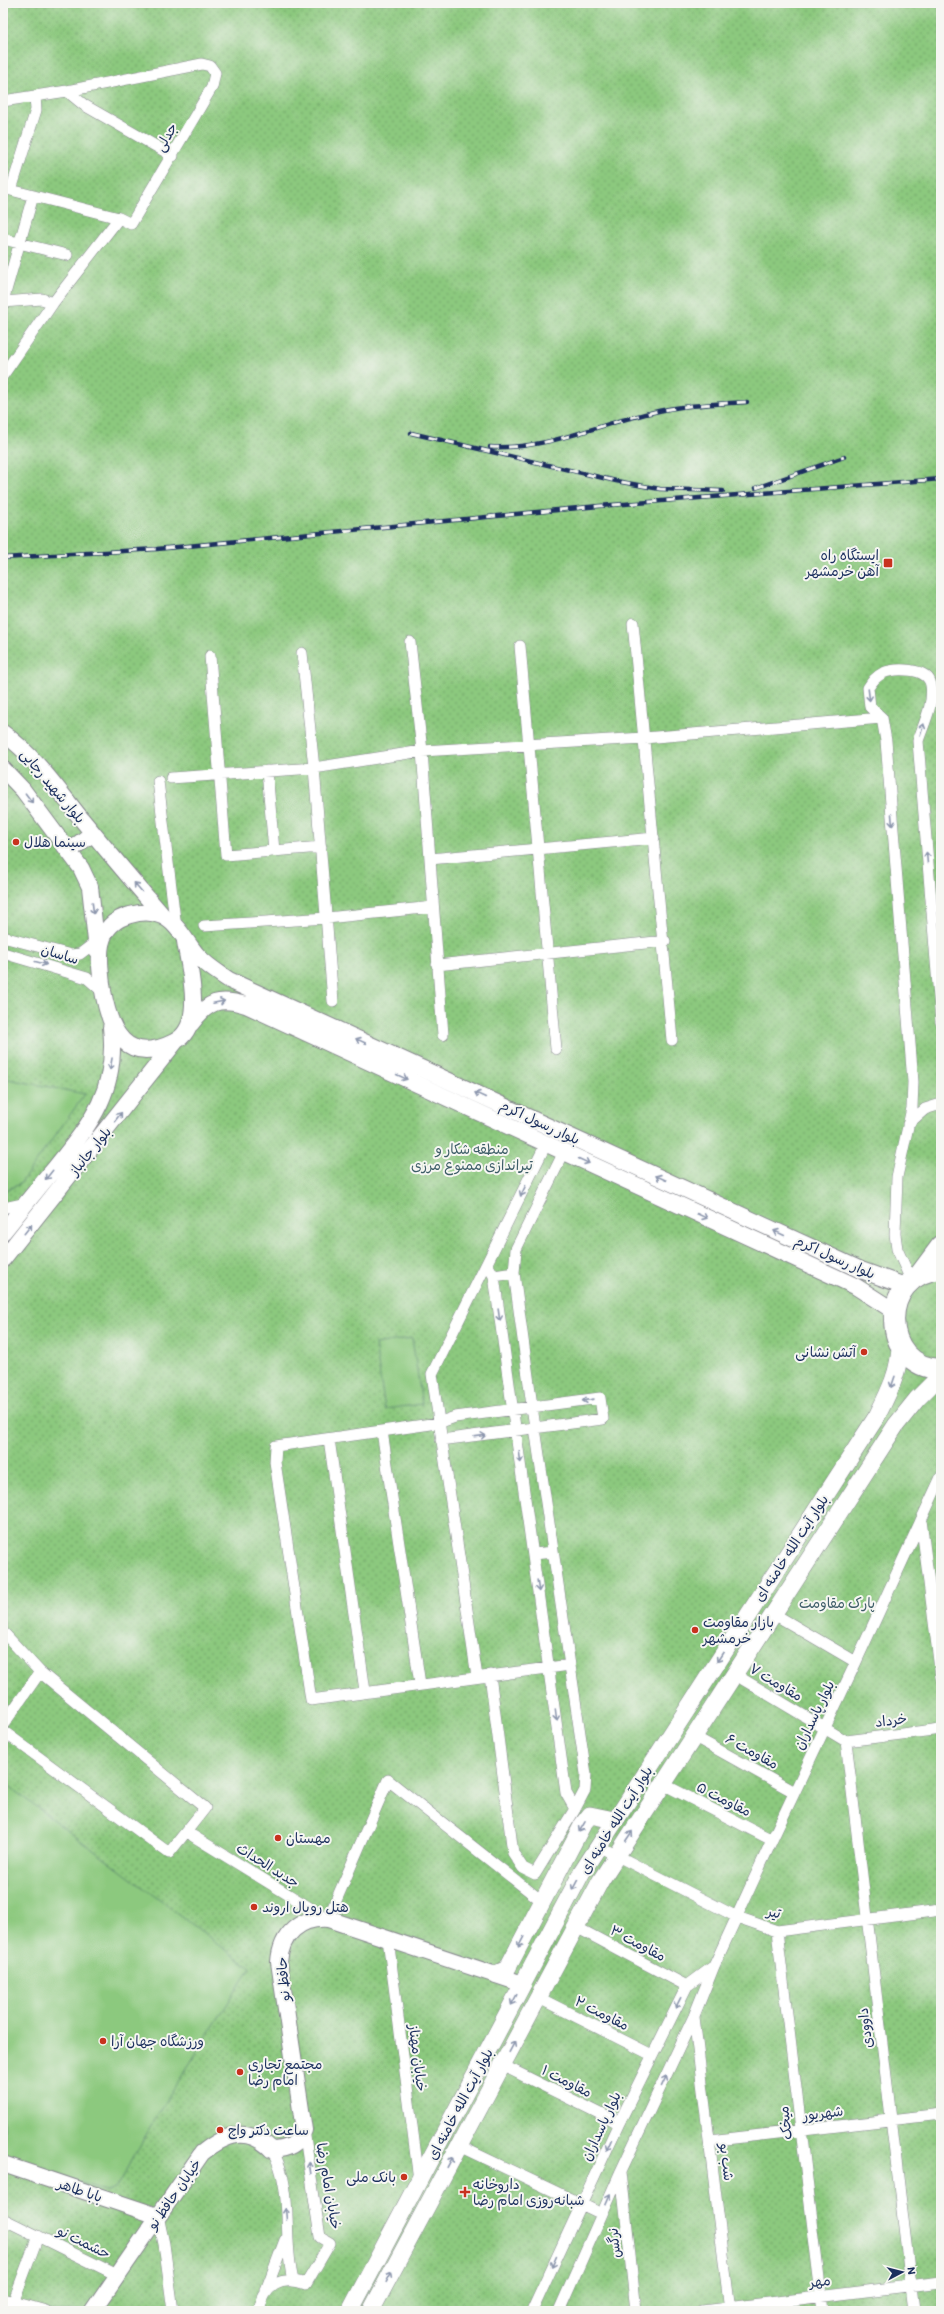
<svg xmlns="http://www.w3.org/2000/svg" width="944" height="2314" viewBox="0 0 944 2314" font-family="Itim,'Playpen Sans Arabic',sans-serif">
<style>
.park{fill:url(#park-dots);stroke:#547c6e}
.pitch{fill:#8cc97e;stroke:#547c6e}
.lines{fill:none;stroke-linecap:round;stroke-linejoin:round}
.street-casing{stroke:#85868c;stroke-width:12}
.secondary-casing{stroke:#85868c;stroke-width:18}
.primary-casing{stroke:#85868c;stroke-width:18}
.highway-casing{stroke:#85868c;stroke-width:22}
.street{stroke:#fff;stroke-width:11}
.secondary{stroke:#fff;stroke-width:16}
.primary{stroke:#fff;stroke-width:17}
.highway{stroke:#fff;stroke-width:20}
.rail-casing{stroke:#1b2f5e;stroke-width:4.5}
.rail{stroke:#f6f6f2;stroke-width:3;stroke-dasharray:9;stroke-linecap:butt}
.oneway{stroke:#8d97ae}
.poi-dot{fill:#c8321e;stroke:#f6f6f2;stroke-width:1.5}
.labels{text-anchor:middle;stroke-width:4;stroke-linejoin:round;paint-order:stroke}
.street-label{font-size:14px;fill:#1b2f5e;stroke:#f6f6f2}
.poi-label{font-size:14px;fill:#1b2f5e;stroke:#f6f6f2;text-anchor:start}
.park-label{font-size:14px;fill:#3d5d68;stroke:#f6f6f2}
</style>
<defs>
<pattern id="park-dots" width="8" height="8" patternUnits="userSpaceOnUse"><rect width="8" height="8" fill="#8cc97e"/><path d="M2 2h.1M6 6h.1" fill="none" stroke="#72a46a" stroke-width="1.8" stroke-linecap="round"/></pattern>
</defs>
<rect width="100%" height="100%" fill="#f6f6f2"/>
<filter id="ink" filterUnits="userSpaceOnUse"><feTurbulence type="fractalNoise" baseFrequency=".025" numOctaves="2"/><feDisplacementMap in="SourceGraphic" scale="8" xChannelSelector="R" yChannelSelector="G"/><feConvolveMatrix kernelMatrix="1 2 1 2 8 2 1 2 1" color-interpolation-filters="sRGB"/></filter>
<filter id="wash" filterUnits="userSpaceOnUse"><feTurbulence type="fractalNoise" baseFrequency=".012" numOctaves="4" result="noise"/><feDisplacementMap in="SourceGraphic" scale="16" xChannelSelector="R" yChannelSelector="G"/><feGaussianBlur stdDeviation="0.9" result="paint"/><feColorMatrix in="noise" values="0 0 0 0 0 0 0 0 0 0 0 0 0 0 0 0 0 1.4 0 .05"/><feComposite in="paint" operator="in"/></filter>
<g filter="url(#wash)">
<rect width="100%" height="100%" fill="#efdcb9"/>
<path class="park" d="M3 3H941V2311H3Z"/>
<path class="pitch" d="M3 1078 85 1094 20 1184 3 1191Z
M412 1338 422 1404 385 1409 375 1344Z
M3 1782 250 1968 158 2114 115 2189 108 2192 3 2156Z"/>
</g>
<g filter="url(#ink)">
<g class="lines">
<defs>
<path id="street" d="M67 91 84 105 173 156
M3 101 67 91 202 64 210 66 215 73 212 87 131 224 119 218 53 303 3 375
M3 188 119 218
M11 190 36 110 35 96
M3 239 67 255
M3 301 33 196
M3 302 42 299 53 303
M633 623 672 1040
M410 642 422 751 443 1035
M520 646 556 1049
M302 653 314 768 333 1001
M210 656 226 855 321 847
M267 771 274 851
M171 778 314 768 422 751 644 738 882 718
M158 781 176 928
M430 859 654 838
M204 926 327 918 433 907
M3 937 71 955 80 954 97 941
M3 953 87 978 104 993
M437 965 665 941
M908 1124 925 1109 941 1104
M3 1208 26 1203
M487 1264 494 1276 566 1793 575 1809 585 1790 586 1774 535 1428 514 1273 516 1249 564 1152
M494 1276 514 1273
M911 1280 897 1249 895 1234 897 1177 912 1108 913 1082 886 741 882 718 870 707 868 688C872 682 875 677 883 673 895 668 928 667 931 685 934 704 924 723 918 741L941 1022
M382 1431 420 1684
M329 1439 365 1691
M441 1440 603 1419 600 1398 455 1417 438 1423 276 1446 275 1462 311 1700 570 1665
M921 1520 941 1677
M534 1554 553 1552
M774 1614 856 1662
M3 1632 40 1672
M734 1674 846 1741
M490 1675 513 1853 523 1868 535 1874 575 1809
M477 1677 432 1374 546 1144
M3 1725 40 1672 205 1808 169 1853 3 1731
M695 1737 794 1792
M846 1741 914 2311
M846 1741 941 1729
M663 1784 772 1840
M193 1836 328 1919 388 1780 543 1902
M598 1846 737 1917 777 1931 941 1910
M576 1927 687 1986
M777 1931 823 2311
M388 1939 419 2180
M539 1998 652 2055
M694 2017 730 2311
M502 2065 619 2123
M709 2141 941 2114
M459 2146 602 2214
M272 2150C295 2189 282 2238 293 2280
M621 2172 636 2311
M158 2216 164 2244 173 2311
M3 2219 117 2275
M266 2290 285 2240
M3 2299 46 2311
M10 2311 38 2236
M259 2311C264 2285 281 2275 306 2284L330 2243 320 2237 304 2130
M532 2311 619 2123 687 1986 714 1966
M559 2311 621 2171 694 2016 714 1966 772 1840 856 1662 941 1477
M702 2311 941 2282"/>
<path id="secondary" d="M3 733C35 756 58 790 83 821 109 853 136 885 163 916
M3 769 23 790 81 868 90 887 97 950
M69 851 93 833
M185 941C189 969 206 1026 174 1042 126 1066 110 1031 103 991 99 962 92 925 130 915 140 912 152 911 162 916 178 923 187 944 198 956 207 966 219 973 229 980L861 1270 905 1286
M191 1024C208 1001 219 997 246 1005L855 1286 894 1311
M3 1232C20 1211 37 1189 55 1168 92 1122 118 1090 111 1027
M3 1259 176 1041
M3 2164 158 2216
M93 2311 202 2153C227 2133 248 2126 272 2150 289 2149 297 2145 304 2130L279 1962C281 1934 300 1917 328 1919L523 1984"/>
<path id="primary" d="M496 1974 507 1969 583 1824 590 1815 614 1820
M350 2311 582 1872 877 1416C889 1392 900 1371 900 1344
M371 2311 601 1880 896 1425 917 1399 941 1375"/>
<path id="highway" d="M941 1269C877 1274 880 1368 941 1369
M920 1274 941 1246"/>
</defs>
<use href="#street" class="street-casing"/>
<use href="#secondary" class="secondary-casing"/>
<use href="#primary" class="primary-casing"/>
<use href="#highway" class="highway-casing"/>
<use href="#street" class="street"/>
<use href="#secondary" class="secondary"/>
<use href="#primary" class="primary"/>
<use href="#highway" class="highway"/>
<defs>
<path id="rail" d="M411 433 616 481 660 489 723 491
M490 447C547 450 595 425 650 413 682 405 714 404 747 402
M756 488 844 457
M3 558 157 549 599 506 941 479"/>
</defs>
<use href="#rail" class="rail-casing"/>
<use href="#rail" class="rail"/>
</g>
<defs><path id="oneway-shaft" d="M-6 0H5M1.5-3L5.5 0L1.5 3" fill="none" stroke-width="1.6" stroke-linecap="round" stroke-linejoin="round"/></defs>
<g class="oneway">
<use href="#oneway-shaft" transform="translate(869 695) rotate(83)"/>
<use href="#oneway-shaft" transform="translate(922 729) rotate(-73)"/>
<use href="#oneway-shaft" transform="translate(29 798) rotate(53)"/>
<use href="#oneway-shaft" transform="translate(892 820) rotate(85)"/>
<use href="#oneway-shaft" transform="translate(927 858) rotate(-95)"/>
<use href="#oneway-shaft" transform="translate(138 887) rotate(-131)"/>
<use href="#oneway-shaft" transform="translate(93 908) rotate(83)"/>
<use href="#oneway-shaft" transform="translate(41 963) rotate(15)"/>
<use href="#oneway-shaft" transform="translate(219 1002) rotate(-12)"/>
<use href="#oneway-shaft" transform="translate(361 1041) rotate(-155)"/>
<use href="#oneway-shaft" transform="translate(111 1064) rotate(100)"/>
<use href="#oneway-shaft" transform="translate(402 1077) rotate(25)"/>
<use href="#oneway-shaft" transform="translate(480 1095) rotate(-155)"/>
<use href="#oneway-shaft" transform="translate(118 1117) rotate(-52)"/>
<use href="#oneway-shaft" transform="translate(584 1161) rotate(25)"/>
<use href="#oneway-shaft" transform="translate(49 1175) rotate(129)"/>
<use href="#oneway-shaft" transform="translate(661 1178) rotate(-155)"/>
<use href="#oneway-shaft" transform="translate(523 1191) rotate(116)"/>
<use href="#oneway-shaft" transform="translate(702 1216) rotate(25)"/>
<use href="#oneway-shaft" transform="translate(28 1229) rotate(-51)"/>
<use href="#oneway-shaft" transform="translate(779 1233) rotate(-155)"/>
<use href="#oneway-shaft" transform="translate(499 1315) rotate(82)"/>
<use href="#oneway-shaft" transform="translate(893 1382) rotate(109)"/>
<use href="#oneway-shaft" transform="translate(588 1400) rotate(172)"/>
<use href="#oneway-shaft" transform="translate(480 1436) rotate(-7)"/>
<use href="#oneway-shaft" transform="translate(520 1457) rotate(82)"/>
<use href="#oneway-shaft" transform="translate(538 1586) rotate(82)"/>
<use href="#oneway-shaft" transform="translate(720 1657) rotate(123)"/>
<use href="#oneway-shaft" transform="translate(556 1715) rotate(83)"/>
<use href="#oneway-shaft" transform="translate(582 1827) rotate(120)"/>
<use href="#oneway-shaft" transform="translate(629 1836) rotate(-56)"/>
<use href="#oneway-shaft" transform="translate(575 1885) rotate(118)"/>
<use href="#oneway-shaft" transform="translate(521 1942) rotate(118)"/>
<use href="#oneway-shaft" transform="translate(514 2000) rotate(118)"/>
<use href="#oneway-shaft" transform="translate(678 2003) rotate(117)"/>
<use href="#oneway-shaft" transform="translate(512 2047) rotate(-62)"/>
<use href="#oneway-shaft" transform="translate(664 2081) rotate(-65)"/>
<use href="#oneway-shaft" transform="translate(609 2145) rotate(114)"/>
<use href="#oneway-shaft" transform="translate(450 2162) rotate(-62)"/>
<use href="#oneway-shaft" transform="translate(310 2168) rotate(-98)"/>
<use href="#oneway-shaft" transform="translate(608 2199) rotate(-66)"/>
<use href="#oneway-shaft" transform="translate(286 2214) rotate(-95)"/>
<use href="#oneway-shaft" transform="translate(554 2262) rotate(114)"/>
<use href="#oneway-shaft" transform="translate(389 2277) rotate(-62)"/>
</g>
</g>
<g class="poi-dot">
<rect x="883" y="558" width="10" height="10" rx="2"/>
<circle cx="16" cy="842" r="4"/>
<circle cx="864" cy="1352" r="4"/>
<circle cx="695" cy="1630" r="4"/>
<circle cx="278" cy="1838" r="4"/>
<circle cx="254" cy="1907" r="4"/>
<circle cx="103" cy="2041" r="4"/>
<circle cx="240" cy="2072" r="4"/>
<circle cx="220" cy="2130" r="4"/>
<circle cx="404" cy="2177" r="4"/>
<path d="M463 2186h4v4h4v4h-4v4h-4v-4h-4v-4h4z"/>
</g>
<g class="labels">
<g class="street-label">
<text transform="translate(166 137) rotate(-60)" y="5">جدلی</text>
<text transform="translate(53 786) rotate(50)" y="5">بلوار شهید رجایی</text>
<text transform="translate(60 954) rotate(17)" y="5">ساسان</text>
<text transform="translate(540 1122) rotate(25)" y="5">بلوار رسول اکرم</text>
<text transform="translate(90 1151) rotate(-51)" y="5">بلوار جانباز</text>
<text transform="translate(835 1257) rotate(24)" y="5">بلوار رسول اکرم</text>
<text transform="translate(791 1548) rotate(-57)" y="5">بلوار آیت الله خامنه ای</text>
<text transform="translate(776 1682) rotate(31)" y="5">مقاومت ۷</text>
<text transform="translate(814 1715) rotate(-64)" y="5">بلوار پاسداران</text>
<text transform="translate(891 1720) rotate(-7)" y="5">خرداد</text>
<text transform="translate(752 1751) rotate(29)" y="5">مقاومت ۶</text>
<text transform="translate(724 1799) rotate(27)" y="5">مقاومت ۵</text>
<text transform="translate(616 1820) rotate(-58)" y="5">بلوار آیت الله خامنه ای</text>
<text transform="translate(268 1865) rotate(32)" y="5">جدبد الحداث</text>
<text transform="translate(774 1912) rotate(12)" y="5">تیر</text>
<text transform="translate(638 1943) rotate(28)" y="5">مقاومت ۳</text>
<text transform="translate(283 1979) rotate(-95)" y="5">حافظ نو</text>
<text transform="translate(602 2013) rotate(27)" y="5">مقاومت ۲</text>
<text transform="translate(865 2028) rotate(-97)" y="5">داوودی</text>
<text transform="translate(418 2058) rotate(83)" y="5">خیابان مهناز</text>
<text transform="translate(567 2081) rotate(27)" y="5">مقاومت ۱</text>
<text transform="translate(460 2104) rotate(-62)" y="5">بلوار آیت الله خامنه ای</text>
<text transform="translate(823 2113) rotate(-7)" y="5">شهریور</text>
<text transform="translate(785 2123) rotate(-97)" y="5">میخک</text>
<text transform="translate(601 2126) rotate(-65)" y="5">بلوار پاسداران</text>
<text transform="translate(727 2162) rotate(83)" y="5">شب بو</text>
<text transform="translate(329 2186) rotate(80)" y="5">خیابان امام رضا</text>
<text transform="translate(80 2190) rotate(19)" y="5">بابا طاهر</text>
<text transform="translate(174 2194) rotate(-55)" y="5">خیابان حافظ نو</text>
<text transform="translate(84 2242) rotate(26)" y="5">حشمت نو</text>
<text transform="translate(614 2243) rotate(-96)" y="5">نرگس</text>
<text transform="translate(820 2281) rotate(-7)" y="5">مهر</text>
</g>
<g class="poi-label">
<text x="879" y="560" text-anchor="end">ایستگاه راه<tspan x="879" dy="16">آهن خرمشهر</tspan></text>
<text x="24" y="847">سینما هلال</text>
<text x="856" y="1357" text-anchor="end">آتش نشانی</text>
<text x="703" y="1627">بازار مقاومت<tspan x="703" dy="16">خرمشهر</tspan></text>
<text x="286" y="1843">مهستان</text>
<text x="262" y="1912">هتل رویال اروند</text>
<text x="111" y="2046">ورزشگاه جهان آرا</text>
<text x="248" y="2069">مجتمع تجاری<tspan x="248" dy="16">امام رضا</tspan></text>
<text x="228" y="2135">ساعت دکتر واچ</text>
<text x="396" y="2182" text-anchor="end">بانک ملی</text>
<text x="473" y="2189">داروخانه<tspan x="473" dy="16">شبانه‌روزی امام رضا</tspan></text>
</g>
<g class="park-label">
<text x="472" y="1154">منطقه شکار و<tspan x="472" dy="16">تیراندازی ممنوع مرزی</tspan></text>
<text x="837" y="1608">پارک مقاومت</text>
</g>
</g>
<rect width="944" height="2314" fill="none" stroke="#f6f6f2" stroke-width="16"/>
<g transform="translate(902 2272) rotate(83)" stroke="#f6f6f2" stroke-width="3" paint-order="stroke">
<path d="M0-3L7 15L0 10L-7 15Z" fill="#1b2f5e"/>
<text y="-6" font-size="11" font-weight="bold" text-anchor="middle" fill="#1b2f5e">N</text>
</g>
</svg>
